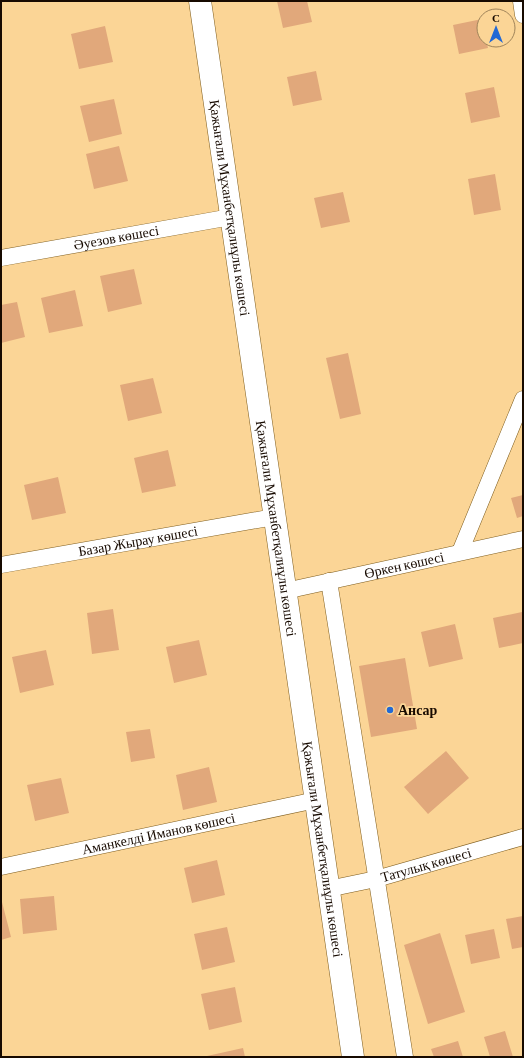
<svg xmlns="http://www.w3.org/2000/svg" width="524" height="1058" viewBox="0 0 524 1058" font-family="'Crimson Pro',serif">
<style>
.building{fill:#e1a87b}
.lines{fill:none;stroke-linecap:round;stroke-linejoin:round}
.street-casing{stroke:#7f5d1d;stroke-width:17}
.secondary-casing{stroke:#7f5d1d;stroke-width:23}
.street{stroke:#fff;stroke-width:16}
.secondary{stroke:#fff;stroke-width:22}
.poi-dot{fill:#2269d5;stroke:#fbd596;stroke-width:1.5}
.labels{text-anchor:middle;stroke-width:3.5;stroke-linejoin:round;paint-order:stroke}
.street-label{font-size:14px;fill:#170a00;stroke:#fbd596}
.poi-label{font-size:14px;font-weight:bold;fill:#170a00;stroke:#fbd596;text-anchor:start}
</style>
<rect width="100%" height="100%" fill="#fbd596"/>
<path class="building" d="M277 1H307L312 22 283 28Z
M482 19 484 40H486L488 48 459 54 453 25Z
M105 26 113 62 79 69 71 34Z
M316 71 322 100 293 106 287 77Z
M494 87 500 117 471 123 465 93Z
M114 99 122 134 89 142 80 106Z
M119 146 128 181 94 189 86 154Z
M495 174 501 210 474 215 468 179Z
M343 192 350 222 321 228 314 198Z
M134 269 142 304 108 312 100 276Z
M75 290 83 326 49 333 41 298Z
M17 302 25 337 1 343V305Z
M348 353 361 414 340 419 326 358Z
M153 378 162 413 128 421 120 385Z
M168 450 176 486 142 493 134 458Z
M58 477 66 513 32 520 24 485Z
M523 495V516L517 518 511 498Z
M113 609 119 650 92 654 87 613Z
M522 612 523 643 499 648 493 618Z
M455 624 463 659 429 667 421 632Z
M199 640 207 675 174 683 166 647Z
M46 650 54 685 20 693 12 657Z
M405 658 417 729 371 737 359 666Z
M150 729 155 758 131 762 126 732Z
M446 751 469 778 428 814 404 787Z
M209 767 217 802 183 810 176 775Z
M61 778 69 813 35 821 27 785Z
M217 860 225 895 192 903 184 868Z
M54 896 57 930 23 934 20 899Z
M1 902H2L11 937 1 940Z
M523 916V947L512 949 506 919Z
M227 927 235 962 202 970 194 934Z
M494 929 500 958 471 964 465 935Z
M440 933 465 1012 428 1024 404 945Z
M235 987 242 1022 209 1030 201 994Z
M505 1031 513 1057H490L484 1037Z
M458 1041 463 1057H434L431 1049Z
M243 1048 245 1057H207V1056Z"/>
<g class="lines">
<defs>
<g id="street">
<path d="M521 1 523 15"/>
<path id="s1" d="M1 258 231 217"/>
<path d="M460 552 523 399"/>
<path id="s2" d="M1 565 274 517"/>
<path d="M329 581 405 1057"/>
<path id="s3" d="M285 591 523 539"/>
<path id="s4" d="M1 867 316 800"/>
<path id="s5" d="M328 889 376 879 523 837"/>
</g>
<g id="secondary">
<path id="s6" d="M200 1 353 1057"/>
</g>
</defs>
<use href="#street" class="street-casing"/>
<use href="#secondary" class="secondary-casing"/>
<use href="#street" class="street"/>
<use href="#secondary" class="secondary"/>
</g>
<circle class="poi-dot" cx="390" cy="710" r="4"/>
<g class="labels">
<g class="street-label">
<text dy="5" stroke="none"><textPath href="#s6" startOffset="209">Қажығали Мұханбетқалиұлы көшесі</textPath></text>
<text dy="5" stroke="none"><textPath href="#s1" startOffset="117">Әуезов көшесі</textPath></text>
<text dy="5" stroke="none"><textPath href="#s6" startOffset="533">Қажығали Мұханбетқалиұлы көшесі</textPath></text>
<text dy="5" stroke="none"><textPath href="#s2" startOffset="139">Базар Жырау көшесі</textPath></text>
<text dy="5" stroke="none"><textPath href="#s3" startOffset="122">Өркен көшесі</textPath></text>
<text dy="5" stroke="none"><textPath href="#s4" startOffset="161">Аманкелді Иманов көшесі</textPath></text>
<text dy="5" stroke="none"><textPath href="#s6" startOffset="857">Қажығали Мұханбетқалиұлы көшесі</textPath></text>
<text dy="5" stroke="none"><textPath href="#s5" startOffset="101">Татулық көшесі</textPath></text>
</g>
<g class="poi-label">
<text x="398" y="715">Ансар</text>
</g>
</g>
<rect width="524" height="1058" fill="none" stroke="#170a00" stroke-width="4"/>
<g transform="translate(496 28)"><circle r="19" fill="#fbd596" stroke="#a0845a"/>
<path d="M0-3L7 15L0 10L-7 15Z" fill="#2269d5"/>
<text y="-6" font-size="11" font-weight="bold" text-anchor="middle" fill="#170a00">С</text>
</g>
</svg>
